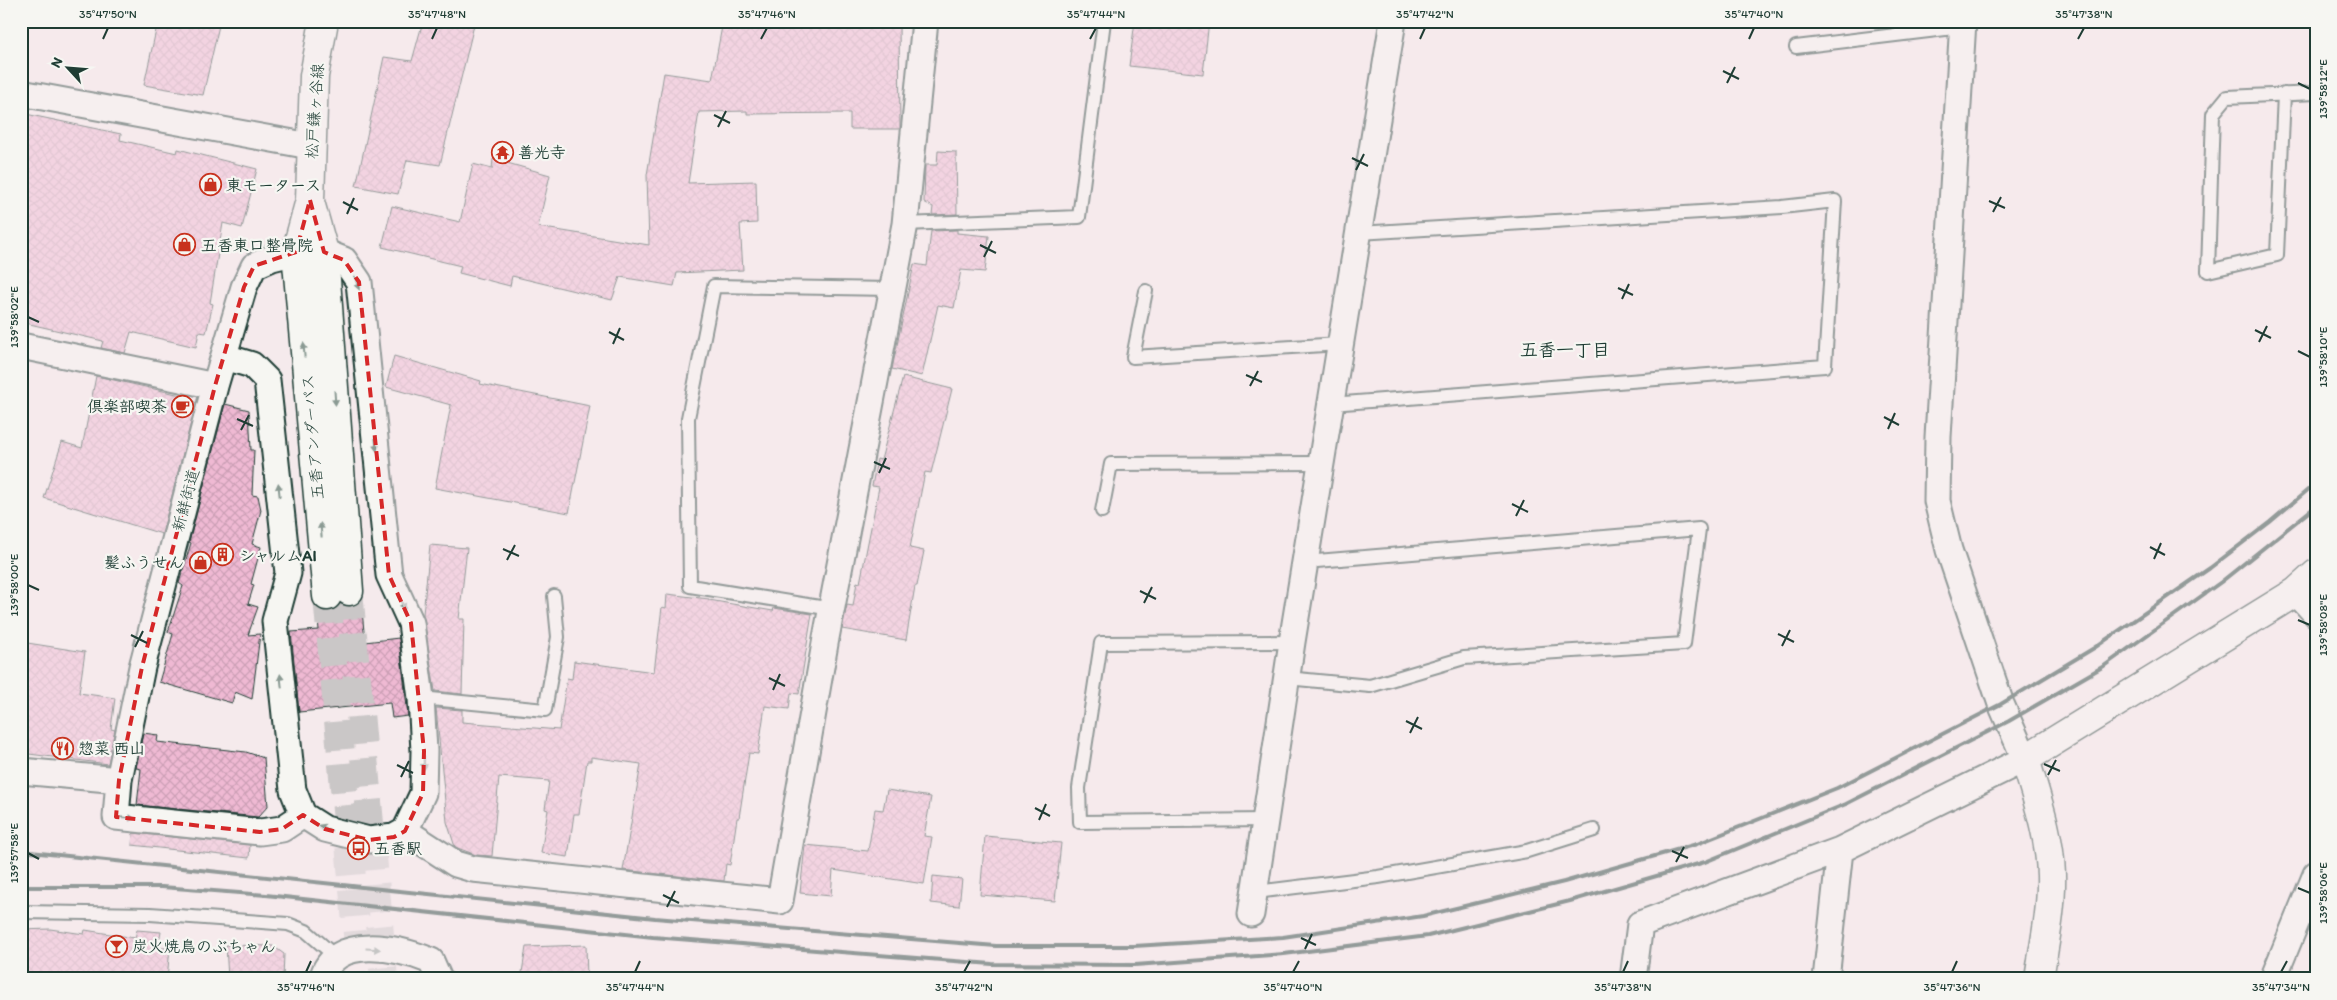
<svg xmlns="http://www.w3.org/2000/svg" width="2337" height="1000" viewBox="0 0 2337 1000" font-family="Itim,'Klee One',sans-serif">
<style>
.building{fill:url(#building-cross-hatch);stroke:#1f3d34}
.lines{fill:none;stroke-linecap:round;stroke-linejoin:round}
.secondary-tunnel{stroke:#cac7c7;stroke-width:28;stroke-dasharray:28 14;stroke-linecap:butt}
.lane-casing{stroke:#1f3d34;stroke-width:16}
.street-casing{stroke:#1f3d34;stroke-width:29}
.secondary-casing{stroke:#1f3d34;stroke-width:31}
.lane{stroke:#f6f6f2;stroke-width:12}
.street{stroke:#f6f6f2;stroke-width:25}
.secondary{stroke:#f6f6f2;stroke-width:28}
.rail{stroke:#1f3d34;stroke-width:4}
.oneway{fill:#8a9a93}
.marked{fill:none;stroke:#d62828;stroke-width:4;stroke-dasharray:10 6;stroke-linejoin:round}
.ticks{fill:none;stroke:#1f3d34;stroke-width:2}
.labels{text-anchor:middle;stroke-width:4.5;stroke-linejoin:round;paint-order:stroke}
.street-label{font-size:16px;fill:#1f3d34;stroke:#f6f6f2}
.poi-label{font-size:16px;font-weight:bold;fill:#1f3d34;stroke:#f6f6f2;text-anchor:start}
.neighbourhood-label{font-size:18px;font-weight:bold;fill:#1f3d34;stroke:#f6f6f2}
.neatline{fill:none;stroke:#1f3d34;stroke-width:2}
.ticks-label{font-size:12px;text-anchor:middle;fill:#1f3d34}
</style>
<defs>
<pattern id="building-cross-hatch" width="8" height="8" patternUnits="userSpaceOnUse" patternTransform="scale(1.25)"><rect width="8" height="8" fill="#efb9d3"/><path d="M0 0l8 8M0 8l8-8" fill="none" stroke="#cca0b6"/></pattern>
</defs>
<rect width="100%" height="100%" fill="#f5eaec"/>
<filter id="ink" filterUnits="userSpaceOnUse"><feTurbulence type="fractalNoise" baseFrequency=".02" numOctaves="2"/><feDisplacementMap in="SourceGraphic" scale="10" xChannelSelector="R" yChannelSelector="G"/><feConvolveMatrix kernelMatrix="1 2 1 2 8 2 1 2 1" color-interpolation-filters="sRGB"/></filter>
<g filter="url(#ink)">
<path class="building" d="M158 21H220L203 95 144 85Z
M423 21H452L474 25 440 165 407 160 398 194 356 186 384 57 412 61Z
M723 21H899L900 129H850V113L747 114V111L699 112 688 183 756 181 757 223 740 224 743 270 677 273 674 286 620 277 612 300 512 276 510 286 459 273 461 266 382 247 392 206 460 222 473 164 492 169 493 159 550 175 538 227 649 245 647 175 664 73 712 80Z
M1135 21H1209L1203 74 1129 66Z
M21 113 121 134 120 140 177 153 178 149 257 169 242 228 223 223 210 303 213 304 206 333 199 332 196 347 131 332 125 353 101 348 103 341 21 322Z
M938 151 956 152 957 214 932 215 933 207 924 202 925 165H937Z
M957 230V233L989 236 985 272 961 270 954 308 938 305 922 376 892 369 914 264 927 266 931 231Z
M394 356 481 381 480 384 590 406 569 513 435 488 451 405 386 387Z
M96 376 190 397 196 403 162 534 44 498 62 442 82 448Z
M903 377 952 389 931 473 925 472 910 548 924 551 917 586H915L906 640 842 629 847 605 853 606 857 582 860 583 879 487 872 486 877 459 881 460Z
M225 404 249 410 251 450H254L252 495 258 496 261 510 252 544 261 547 251 584 254 585 248 604 258 607 248 635 260 634 252 699 235 692 232 703 159 682 173 634 168 632 183 586 179 583 191 543 189 542Z
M430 545 467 548 459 619H464L462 694 435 691 423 614Z
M667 594 709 599V600L773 611 774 608 812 614 799 694 791 693 789 709 765 706 758 754 749 753 739 818H737L730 865 726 864 724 881 623 870 641 764 591 757V761H587L579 814H574L568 857 541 853 548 810 545 809 549 781 499 777 492 856 476 855 455 847 447 822 436 708 462 710V722L559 730 567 678 572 679 574 661 654 672 662 607 666 608Z
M361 600 365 642 399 638 408 716 392 718 390 703 299 712 291 632 319 630 317 607 329 611 336 609 340 604 351 606Z
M21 642 85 652 79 693 115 698 111 729 115 730 108 764 21 753Z
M143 733 158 735 157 742 246 752 264 758 268 806 258 817 137 805 141 769 136 768Z
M887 790 931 797 924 836 932 837 924 884 833 870 831 896 800 893 805 845 868 851 875 809 883 810Z
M133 833 250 845 249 858 132 845Z
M985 836 1061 843 1055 901 980 895Z
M933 876 962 879 959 906 931 903Z
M50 929 84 934 85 930 135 938 137 930 161 932 158 948H170L167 979H44L21 974V930Z
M226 945 273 946 284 954 283 979H228Z
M586 945 587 979H521L526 947Z"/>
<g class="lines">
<path class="secondary-tunnel" d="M349 591 384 979
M327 596 361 979"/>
<defs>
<path id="lane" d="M1796 47 1962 27
M2284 94 2277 255 2208 271 2213 114 2227 97 2316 93
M905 224 1079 217 1104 21
M1146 291 1133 357 1340 344
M1331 404 1825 366 1835 201 1782 207 1359 233
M1102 511 1111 464 1321 463
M832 609 690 586 688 418 714 286 892 289
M1287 678 1370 686 1464 658 1684 644 1699 529 1305 562
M421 698 545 710 558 637 554 596
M1267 820 1080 822 1079 788 1101 643 1292 642
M1256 892 1378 877 1527 851 1594 830
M21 912 150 914 288 924 306 931 335 956"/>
<path id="street" d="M21 93 310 146
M296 252 272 258 254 266 244 287 215 386 142 667 119 780 116 817 260 832 282 829 303 815
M21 346 215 386
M225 357 252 365 267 380 288 573 275 621 293 790 303 815 325 829 369 840 394 837 405 831 423 793 424 751 421 698 411 623 389 575 359 282 344 260 324 252
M2296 592 2316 614
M21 771 119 780
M405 831 456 864 473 869 780 901 826 638 905 224 925 21
M1251 914 1292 642 1393 21
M322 979C334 933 399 948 431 961L439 979
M1633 979 1640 924 1840 850 2025 759 2001 704 1949 550 1937 501 1938 437 1963 21
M1826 979 1840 850
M2273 979 2316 874"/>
<path id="secondary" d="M324 21 314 76 310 200 296 252 327 596
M310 202 324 252 349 591
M2039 979C2044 945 2052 910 2051 875 2050 835 2036 796 2025 759L2296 592 2316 574"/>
</defs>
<use href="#lane" class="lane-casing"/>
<use href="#street" class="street-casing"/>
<use href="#secondary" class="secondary-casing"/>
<use href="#lane" class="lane"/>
<use href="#street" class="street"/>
<use href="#secondary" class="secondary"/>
<path class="rail" d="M21 851 655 918 996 946H1134L1283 937 1423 916 1564 882 1697 844 1837 788 2001 704 2094 648 2210 568 2270 522 2316 483
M21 887H162L266 895 653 937 992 964 1135 965 1284 954 1428 936 1570 901 1705 862 1846 804 2009 721 2104 666 2221 582 2316 506"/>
</g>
<defs><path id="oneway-solid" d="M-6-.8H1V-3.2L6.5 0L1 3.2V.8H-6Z" transform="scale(1.25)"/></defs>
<g class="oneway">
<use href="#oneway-solid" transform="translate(357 283) rotate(70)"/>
<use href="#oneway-solid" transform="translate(304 350) rotate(-95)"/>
<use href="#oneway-solid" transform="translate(335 398) rotate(86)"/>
<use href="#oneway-solid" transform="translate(376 444) rotate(84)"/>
<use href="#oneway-solid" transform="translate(279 490) rotate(-96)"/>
<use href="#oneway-solid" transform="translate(321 530) rotate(-95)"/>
<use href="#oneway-solid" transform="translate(402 603) rotate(65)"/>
<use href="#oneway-solid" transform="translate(281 681) rotate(-96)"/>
<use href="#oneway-solid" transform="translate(424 763) rotate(91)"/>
<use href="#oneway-solid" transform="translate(128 818) rotate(6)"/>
<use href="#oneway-solid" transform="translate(325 828) rotate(-156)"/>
<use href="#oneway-solid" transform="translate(373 949) rotate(4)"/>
</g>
</g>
<path d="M0 0H2337V1000H0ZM310 200 324 252 344 260 359 282 389 575 411 623 424 751 423 793 405 831 394 837 369 840 325 829 303 815 282 829 260 832 116 817 119 780 142 667 215 386 244 287 254 266 296 252Z" fill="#f5eaec" fill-opacity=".55" fill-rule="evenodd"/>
<path class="marked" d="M310 200 324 252 344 260 359 282 389 575 411 623 424 751 423 793 405 831 394 837 369 840 325 829 303 815 282 829 260 832 116 817 119 780 142 667 215 386 244 287 254 266 296 252Z"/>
<path class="ticks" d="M103 39 108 28M432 39 437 28M761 39 767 28M1090 39 1096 28M1420 39 1425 28M1749 39 1754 28M2078 39 2084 28M1723 71 1739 79M1727 83 1735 67M2298 83 2310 89M714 115 730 123M718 127 726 111M1352 158 1368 166M1356 170 1364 154M1989 201 2005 208M343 202 358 210M1993 212 2001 197M347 214 354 198M980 245 996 253M984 257 992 241M1618 288 1633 295M1622 299 1629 284M28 317 39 322M2255 330 2271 338M609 332 624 340M2259 342 2267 326M613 344 620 328M2298 351 2310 357M1246 375 1262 382M1250 386 1258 371M1884 417 1899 425M237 419 253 426M1888 429 1895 413M241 430 249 415M874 462 890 469M879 473 886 458M1512 504 1528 512M1516 516 1524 500M2150 547 2165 555M503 549 519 556M2154 559 2161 543M507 560 515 545M28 585 39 590M1140 591 1156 599M1144 603 1152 587M2298 620 2310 625M1778 634 1794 642M131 635 147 643M1782 646 1790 630M135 647 143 631M769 678 785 686M773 690 780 674M1406 721 1422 729M1410 733 1418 717M2044 764 2060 771M397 765 413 773M2048 775 2056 760M401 777 409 761M1035 808 1050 816M1039 820 1046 804M1672 851 1688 858M28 853 39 859M1676 862 1684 847M2298 888 2310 893M663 895 679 903M667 907 675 891M1301 938 1316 945M1305 949 1312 934M306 972 311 961M635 972 640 961M964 972 970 961M1293 972 1299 961M1623 972 1628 961M1952 972 1957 961M2281 972 2287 961"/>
<defs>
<symbol id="temple-ring" viewBox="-11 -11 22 22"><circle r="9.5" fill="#f6f6f2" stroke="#c8321e" stroke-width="1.5"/><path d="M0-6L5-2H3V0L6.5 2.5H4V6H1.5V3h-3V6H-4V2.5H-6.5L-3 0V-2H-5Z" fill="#c8321e"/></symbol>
<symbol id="shop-ring" viewBox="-11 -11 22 22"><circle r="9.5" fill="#f6f6f2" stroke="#c8321e" stroke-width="1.5"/><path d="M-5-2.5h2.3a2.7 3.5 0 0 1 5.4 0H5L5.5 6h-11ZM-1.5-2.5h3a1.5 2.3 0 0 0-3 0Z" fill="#c8321e"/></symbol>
<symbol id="cafe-ring" viewBox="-11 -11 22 22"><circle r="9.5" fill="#f6f6f2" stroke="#c8321e" stroke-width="1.5"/><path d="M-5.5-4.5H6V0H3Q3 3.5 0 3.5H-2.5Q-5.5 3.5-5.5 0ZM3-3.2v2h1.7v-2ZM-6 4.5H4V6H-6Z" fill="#c8321e"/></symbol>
<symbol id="building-ring" viewBox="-11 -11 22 22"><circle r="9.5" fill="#f6f6f2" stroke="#c8321e" stroke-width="1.5"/><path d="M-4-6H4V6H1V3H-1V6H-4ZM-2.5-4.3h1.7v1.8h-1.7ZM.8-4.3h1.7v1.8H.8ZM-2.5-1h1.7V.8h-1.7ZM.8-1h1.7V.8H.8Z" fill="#c8321e"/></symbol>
<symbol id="restaurant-ring" viewBox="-11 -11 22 22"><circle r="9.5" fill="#f6f6f2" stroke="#c8321e" stroke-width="1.5"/><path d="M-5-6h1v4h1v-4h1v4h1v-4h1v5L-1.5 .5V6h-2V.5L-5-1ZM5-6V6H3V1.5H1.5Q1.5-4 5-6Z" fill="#c8321e"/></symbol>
<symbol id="bus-ring" viewBox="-11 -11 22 22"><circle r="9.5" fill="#f6f6f2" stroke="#c8321e" stroke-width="1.5"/><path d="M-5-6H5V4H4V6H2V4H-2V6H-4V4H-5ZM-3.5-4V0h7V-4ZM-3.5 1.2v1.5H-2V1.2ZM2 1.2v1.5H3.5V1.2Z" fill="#c8321e"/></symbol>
<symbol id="bar-ring" viewBox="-11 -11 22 22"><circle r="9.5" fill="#f6f6f2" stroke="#c8321e" stroke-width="1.5"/><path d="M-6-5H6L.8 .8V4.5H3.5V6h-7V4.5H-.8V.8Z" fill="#c8321e"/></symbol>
</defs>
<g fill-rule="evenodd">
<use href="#temple-ring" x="490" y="140" width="25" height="25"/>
<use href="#shop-ring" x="198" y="172" width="25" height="25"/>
<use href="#shop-ring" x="172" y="232" width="25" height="25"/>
<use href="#cafe-ring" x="170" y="394" width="25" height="25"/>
<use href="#building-ring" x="210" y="542" width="25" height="25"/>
<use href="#shop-ring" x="188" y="550" width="25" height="25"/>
<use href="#restaurant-ring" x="50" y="736" width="25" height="25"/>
<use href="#bus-ring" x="346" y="836" width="25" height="25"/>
<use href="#bar-ring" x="104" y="934" width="25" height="25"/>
</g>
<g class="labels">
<g class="street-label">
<text transform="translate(314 111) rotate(-86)" y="6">松戸鎌ヶ谷線</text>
<text transform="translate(312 437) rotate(-95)" y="6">五香アンダーパス</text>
<text transform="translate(185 500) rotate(-75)" y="6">新鮮街道</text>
</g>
<g class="poi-label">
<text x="518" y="158">善光寺</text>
<text x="226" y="191">東モータース</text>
<text x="201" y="251">五香東口整骨院</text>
<text x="167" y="412" text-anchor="end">倶楽部喫茶</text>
<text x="239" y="561">シャルムAI</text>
<text x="184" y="568" text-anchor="end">髪ふうせん</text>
<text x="78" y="754">惣菜 西山</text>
<text x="374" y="854">五香駅</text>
<text x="132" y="952">炭火焼鳥のぶちゃん</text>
</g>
<g class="neighbourhood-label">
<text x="1565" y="356">五香一丁目</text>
</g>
</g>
<rect width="2337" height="1000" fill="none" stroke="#f6f6f2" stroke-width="55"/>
<g transform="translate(68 68) rotate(296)" stroke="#f6f6f2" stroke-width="4" paint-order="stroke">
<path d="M0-4L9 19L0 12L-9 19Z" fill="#1f3d34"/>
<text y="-8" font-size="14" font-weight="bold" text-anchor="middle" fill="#1f3d34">N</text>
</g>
<rect x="28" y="28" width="2282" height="944" class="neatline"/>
<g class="ticks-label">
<text x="108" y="18">35°47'50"N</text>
<text x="437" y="18">35°47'48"N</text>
<text x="767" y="18">35°47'46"N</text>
<text x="1096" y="18">35°47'44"N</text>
<text x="1425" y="18">35°47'42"N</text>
<text x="1754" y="18">35°47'40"N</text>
<text x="2084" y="18">35°47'38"N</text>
<text transform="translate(2323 89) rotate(-90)" y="4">139°58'12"E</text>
<text transform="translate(14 317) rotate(-90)" y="4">139°58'02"E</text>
<text transform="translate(2323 357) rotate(-90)" y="4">139°58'10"E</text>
<text transform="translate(14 585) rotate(-90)" y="4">139°58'00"E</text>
<text transform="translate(2323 625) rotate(-90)" y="4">139°58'08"E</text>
<text transform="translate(14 853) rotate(-90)" y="4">139°57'58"E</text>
<text transform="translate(2323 893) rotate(-90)" y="4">139°58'06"E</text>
<text x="306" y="991">35°47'46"N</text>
<text x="635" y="991">35°47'44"N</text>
<text x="964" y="991">35°47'42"N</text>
<text x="1293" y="991">35°47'40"N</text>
<text x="1623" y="991">35°47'38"N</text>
<text x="1952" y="991">35°47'36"N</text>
<text x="2281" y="991">35°47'34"N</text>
</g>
</svg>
